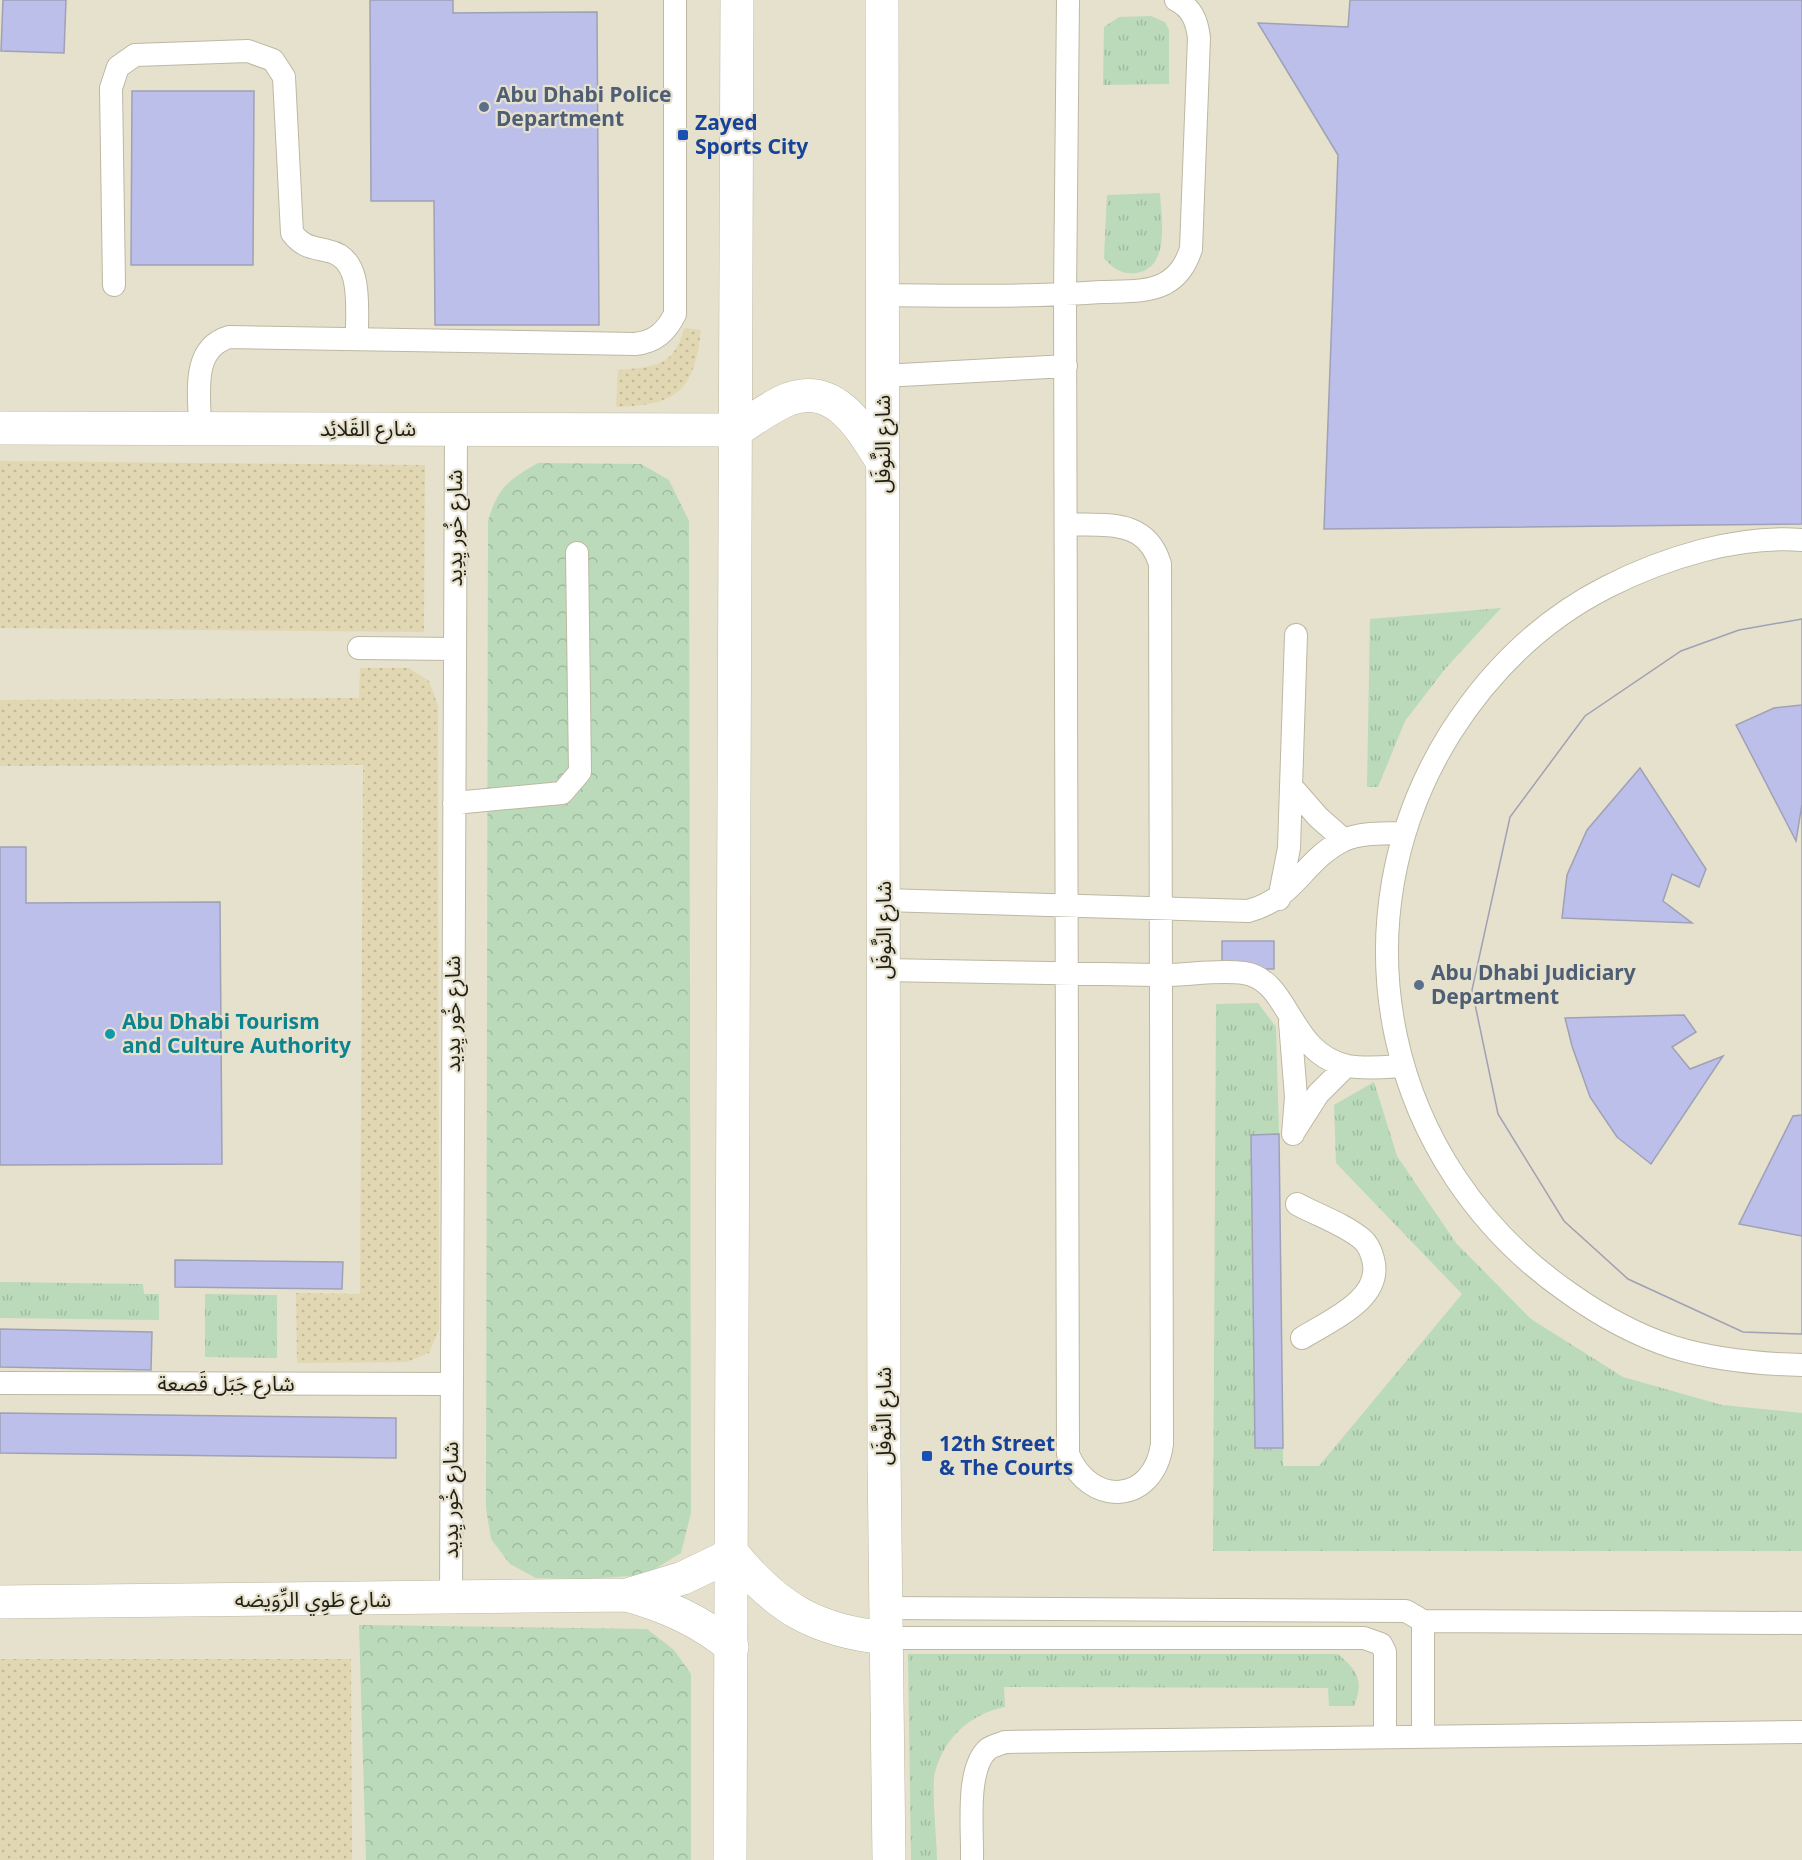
<svg xmlns="http://www.w3.org/2000/svg" width="1802" height="1860" viewBox="0 0 1802 1860" font-family="'Noto Sans','Noto Sans Arabic',sans-serif">
<style>
.grass{fill:url(#grass-tufts)}
.forest{fill:url(#forest-crowns)}
.sand{fill:url(#sand-dots)}
.building{fill:#bbbfea;stroke:#9fa1b5;stroke-width:1.5;fill-rule:evenodd}
.lines{fill:none;stroke-linecap:round;stroke-linejoin:round}
.service-casing{stroke:#bcb8a3;stroke-width:24}
.minor-casing{stroke:#bcb8a3;stroke-width:34}
.tertiary-casing{stroke:#bcb8a3;stroke-width:34}
.service{stroke:#fff;stroke-width:22}
.minor{stroke:#fff;stroke-width:33}
.tertiary{stroke:#fff;stroke-width:33}
.service-dot{fill:#5c6f8a;stroke:#e6e1cc;stroke-width:2}
.transit-dot{fill:#1a4fb4;stroke:#e6e1cc;stroke-width:2}
.culture-dot{fill:#0f9aa8;stroke:#e6e1cc;stroke-width:2}
.labels{text-anchor:middle;stroke-width:4.5;stroke-linejoin:round;paint-order:stroke}
.service-label{font-size:21px;font-weight:bold;fill:#4e5e75;stroke:#e6e1cc;text-anchor:start}
.transit-label{font-size:21px;font-weight:bold;fill:#164399;stroke:#e6e1cc;text-anchor:start}
.street-label{font-size:21px;fill:#201e16;stroke:#e6e1cc}
.culture-label{font-size:21px;font-weight:bold;fill:#0d838f;stroke:#e6e1cc;text-anchor:start}
</style>
<defs>
<pattern id="grass-tufts" width="24" height="20" patternUnits="userSpaceOnUse" patternTransform="scale(1.5)"><rect width="24" height="20" fill="#badaba"/><path d="M3 7l-1-3M5 7V3M7 7l1-3M15 17l-1-3M17 17v-4M19 17l1-3" fill="none" stroke="#a0bb9f"/></pattern>
<pattern id="forest-crowns" width="20" height="18" patternUnits="userSpaceOnUse" patternTransform="scale(1.5)"><rect width="20" height="18" fill="#badaba"/><path d="M2 6a3 3 0 1 1 6 0M12 15a3 3 0 1 1 6 0" fill="none" stroke="#a0bb9f"/></pattern>
<pattern id="sand-dots" width="8" height="8" patternUnits="userSpaceOnUse" patternTransform="scale(1.5)"><rect width="8" height="8" fill="#e1d7b2"/><path d="M2 2h.1M6 6h.1" fill="none" stroke="#c1b898" stroke-width="1.8" stroke-linecap="round"/></pattern>
</defs>
<rect width="100%" height="100%" fill="#e6e1cc"/>
<path class="grass" d="M1151 16 1165 22 1169 30V84L1103 85 1104 27 1119 17Z
M1160 193C1161 218 1171 268 1136 273 1121 275 1113 268 1104 258L1107 195Z
M1501 608 1445 669 1405 721 1378 787H1367L1370 619Z
M1258 1003 1276 1027 1279 1134 1251 1135 1255 1448H1283V1466H1319L1462 1294 1336 1163 1334 1105 1374 1082 1397 1156 1456 1243 1531 1319 1623 1377 1722 1405 1802 1413V1551H1213L1216 1004Z
M0 1282 143 1284 144 1294H159V1320L0 1318Z
M205 1294 277 1295V1358L205 1357Z
M908 1654H1338C1358 1671 1364 1681 1354 1706H1329L1328 1688 1004 1687 1005 1707C970 1714 945 1737 935 1772 931 1788 937 1841 937 1860H911Z"/>
<path class="forest" d="M538 463 641 464 669 480 689 521 691 1513 681 1553 645 1575 587 1579 536 1578 510 1564 491 1539 486 1508 488 521C497 489 509 479 538 463Z
M359 1625 647 1629 674 1650 691 1674V1860H366Z"/>
<path class="sand" d="M684 328 701 330C694 391 678 405 616 407L618 370C653 367 675 367 684 328Z
M0 461 425 465 424 632 0 628Z
M360 668H409L429 681 438 706 439 1329 429 1353 406 1362 297 1363 296 1293 360 1294 363 765 0 766V700L359 698Z
M0 1659H351L352 1860H0Z"/>
<path class="building" d="M3 0H66L64 53 1 51Z
M370 0H453V13L597 12 599 325H435L434 201H371Z
M1350 0H1802V524L1324 529 1338 155 1258 23 1348 27Z
M132 91H254L253 265H131Z
M1802 619V705L1774 708 1736 725 1796 841 1802 804V1115L1793 1116 1739 1224 1802 1236V1334L1743 1332 1628 1279 1564 1221 1498 1114 1472 990 1510 817 1585 716 1681 651 1739 630ZM1640 768 1706 869 1699 887 1672 874 1663 901 1692 923 1562 918 1567 875 1587 830ZM1684 1015 1696 1032 1672 1047 1690 1069 1723 1056 1651 1164 1617 1137 1590 1097 1572 1046 1565 1018Z
M1802 619V1334L1743 1332 1628 1279 1564 1221 1498 1114 1472 990 1510 817 1585 716 1681 651 1739 630Z
M0 847H26V903L220 902 222 1164 0 1165Z
M1222 941H1274V969L1222 968Z
M1279 1134 1283 1448H1255L1251 1135Z
M175 1260 343 1262 342 1289 175 1287Z
M0 1329 152 1332 151 1370 0 1367Z
M0 1413 396 1418V1458L0 1453Z"/>
<g class="lines">
<defs>
<path id="service" d="M114 285 111 88 118 67 135 55 248 51 273 60 284 77 292 233C303 247 311 247 328 251 365 258 356 311 357 339
M882 295C955 296 1028 297 1101 292 1121 291 1146 293 1164 284 1179 276 1186 264 1191 249L1199 38C1197 21 1192 8 1176 0
M883 376 1066 366
M200 429C200 395 190 349 229 337L635 344C655 342 666 332 675 314V0
M1066 524C1106 526 1146 518 1160 564L1162 1444C1154 1504 1090 1508 1068 1454L1065 294 1068 0
M1802 540C1737 535 1664 558 1607 587 1542 620 1490 671 1451 732 1331 923 1385 1166 1569 1293 1600 1315 1636 1335 1673 1347 1715 1360 1758 1364 1802 1365
M359 648 454 649
M1291 786 1318 817 1344 840
M454 803 562 793 580 772 577 553
M1279 899 1289 848 1296 635
M884 900 1248 911C1295 899 1303 860 1344 840 1362 832 1384 834 1404 833
M884 970C975 972 1066 973 1157 975 1185 976 1216 969 1244 973 1291 980 1288 1054 1348 1066 1366 1069 1385 1067 1402 1066
M1290 1022 1296 1097 1293 1134
M1295 1130 1318 1094 1346 1066
M1297 1204C1317 1215 1344 1224 1362 1239 1368 1244 1371 1251 1373 1259 1384 1299 1329 1321 1302 1338
M0 1383 452 1384
M451 1599 456 429
M886 1608 1406 1611 1423 1621V1736
M1423 1621 1802 1623
M886 1638H1364L1381 1644 1385 1652V1736
M972 1860C973 1832 965 1769 988 1749 992 1746 1000 1744 1005 1742L1802 1732"/>
<path id="minor" d="M0 428 737 430
M627 1595C667 1606 700 1621 732 1647
M0 1602 627 1595 683 1578 733 1554"/>
<path id="tertiary" d="M882 0 884 1457 889 1860
M737 430C753 420 771 406 789 399 837 382 862 430 883 463
M733 1554C777 1608 816 1631 886 1638
M730 1860 737 0"/>
</defs>
<use href="#service" class="service-casing"/>
<use href="#minor" class="minor-casing"/>
<use href="#tertiary" class="tertiary-casing"/>
<use href="#service" class="service"/>
<use href="#minor" class="minor"/>
<use href="#tertiary" class="tertiary"/>
</g>
<g class="service-dot">
<circle cx="484" cy="107" r="6"/>
<circle cx="1419" cy="985" r="6"/>
</g>
<g class="transit-dot">
<rect x="677" y="129" width="12" height="12" rx="3"/>
<rect x="921" y="1450" width="12" height="12" rx="3"/>
</g>
<circle class="culture-dot" cx="110" cy="1034" r="6"/>
<g class="labels">
<g class="service-label">
<text x="496" y="102">Abu Dhabi Police<tspan x="496" dy="24">Department</tspan></text>
<text x="1431" y="980">Abu Dhabi Judiciary<tspan x="1431" dy="24">Department</tspan></text>
</g>
<g class="transit-label">
<text x="695" y="130">Zayed<tspan x="695" dy="24">Sports City</tspan></text>
<text x="939" y="1451">12th Street<tspan x="939" dy="24">&amp; The Courts</tspan></text>
</g>
<g class="street-label">
<text x="368" y="436">شارع القَلائِد</text>
<text transform="translate(883 444) rotate(-90)" y="7">شارع النَّوفَل</text>
<text transform="translate(455 528) rotate(-90)" y="7">شارع خُور يِدِيد</text>
<text transform="translate(884 930) rotate(-90)" y="7">شارع النَّوفَل</text>
<text transform="translate(453 1014) rotate(-90)" y="7">شارع خُور يِدِيد</text>
<text x="226" y="1391">شارع جَبَل قَصعة</text>
<text transform="translate(884 1416) rotate(-90)" y="7">شارع النَّوفَل</text>
<text transform="translate(451 1500) rotate(-90)" y="7">شارع خُور يِدِيد</text>
<text x="313" y="1607">شارع طَوِي الرِّوَيضه</text>
</g>
<g class="culture-label">
<text x="122" y="1029">Abu Dhabi Tourism<tspan x="122" dy="24">and Culture Authority</tspan></text>
</g>
</g>
</svg>
